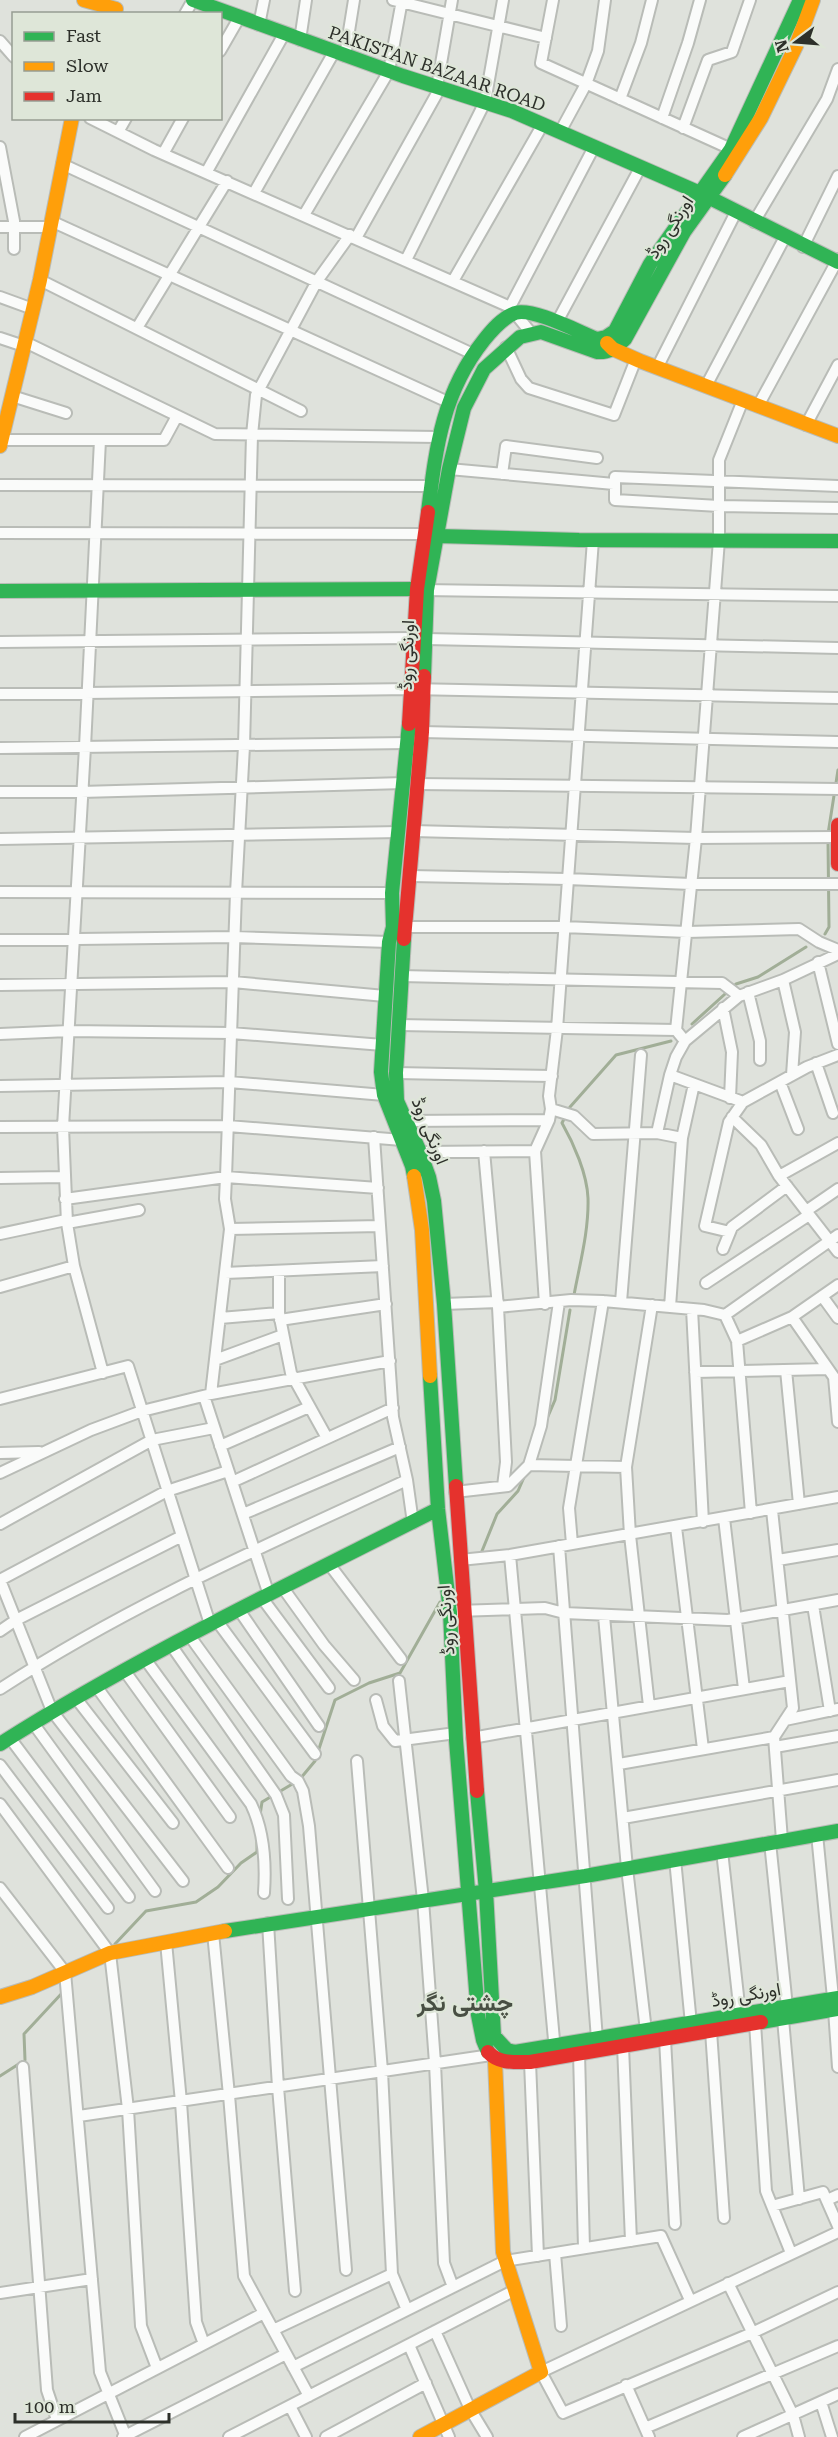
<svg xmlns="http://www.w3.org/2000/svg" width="838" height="2437" viewBox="0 0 838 2437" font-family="'Roboto Serif',Vazirmatn,serif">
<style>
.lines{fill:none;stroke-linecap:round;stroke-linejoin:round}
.stream{stroke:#a1ae97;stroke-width:3}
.street-casing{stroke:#b9bcb7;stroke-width:14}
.fast-casing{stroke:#b9bcb7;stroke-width:16}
.slow-casing{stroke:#b9bcb7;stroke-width:16}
.jam-casing{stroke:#b9bcb7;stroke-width:16}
.street{stroke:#fafbfa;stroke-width:10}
.fast{stroke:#30b455;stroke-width:14}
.slow{stroke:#ff9f0a;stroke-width:14}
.jam{stroke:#e5322d;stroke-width:14}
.labels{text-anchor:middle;stroke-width:4.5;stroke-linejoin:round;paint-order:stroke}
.street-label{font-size:18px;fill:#2d302a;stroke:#dee6d8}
.district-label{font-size:24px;font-weight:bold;fill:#484f43;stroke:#dee6d8}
</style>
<rect width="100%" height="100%" fill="#dfe2dc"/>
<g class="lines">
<path class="stream" d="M828 834 838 770
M825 934 829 927 828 841
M692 1024 736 984 758 977 806 947
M574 1295C580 1263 589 1230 588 1198 587 1174 574 1144 562 1123L570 1107 616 1055 671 1041
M546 1421 555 1400 570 1310
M482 1551 497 1514 518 1491 525 1475
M300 1779 315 1761 335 1700 369 1683 400 1673 440 1602
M260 1815 262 1802 294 1783
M115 1944 146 1911 196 1902 218 1887 241 1863 257 1852V1842
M0 2076 25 2060 24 2034 63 1992"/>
<defs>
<path id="street" d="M393 0 546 38
M553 0 541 63 731 149
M185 14 193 0
M259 25 264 0
M300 40 306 0
M0 41 14 57
M220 51 239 18
M345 56 354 0
M437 87 452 0
M620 99 641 43 652 0
M90 118 154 150 510 307 531 333
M662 118 688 43 700 0
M683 128 708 60 732 52 750 0
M118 132 126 118
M560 132 586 84 598 51 605 0
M0 147 14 221V249
M163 154 183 118
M62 164 473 354
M206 173 284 34
M254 193 334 52
M304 215 389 71 402 0
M51 221 448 402
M754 222 827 99 838 69
M0 227H50
M356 238 440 88
M803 247 838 176
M406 260 485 102 503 0
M40 280 301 411
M453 281 543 124
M0 297 33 309
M510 307 594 147
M557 322 640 168
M137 328 227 181
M0 338 24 346
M25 342 215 434 438 437
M506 347 521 379 529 388 614 415 636 359
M657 368 736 212
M706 386 785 237
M12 396 66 413
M758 406 838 259
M806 425 838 365
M0 440H164L177 416
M100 440 85 747 63 1127 67 1223 74 1266 103 1373
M449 469 614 484
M502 474 506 446 597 458
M0 485 430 486
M838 486 615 477V500L719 506 838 508
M0 533 423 534
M423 590 838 596
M426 639 838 648
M0 642 413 638
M0 694 411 689 838 698
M422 732 838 742
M0 748 408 743
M417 784 838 789
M0 792H81L404 783
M413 831 696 838 836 837
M0 839 400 832
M411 876 567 879 691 884H838
M0 892 392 893
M399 927H563L687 932 799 929 819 942 838 950
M0 940 234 937 389 942
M818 962 838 1044
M401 976 722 983 739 996
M783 980 795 1032 792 1075
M0 985 233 982 385 996
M748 992 760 1041V1060
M723 1008 732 1052 730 1098
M399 1025 676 1030
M0 1034 69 1031 231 1033 383 1045
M685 1041 676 1030 696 838 719 540V460L743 400
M816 1063 833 1113
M396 1073 552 1076
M670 1075 743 1102 807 1067 838 1055
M780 1082 798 1129
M0 1086 229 1082 384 1095
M551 1109 574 1116 593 1134 657 1133 682 1138
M732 1117 761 1145 779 1176 838 1252
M405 1121 549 1120
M0 1127 228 1126 402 1140
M657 1133 670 1075 676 1057 685 1041 739 996 783 980 838 954
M374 1137 393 1417 407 1480 413 1523
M484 1151 498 1307 506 1462 503 1486
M420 1152 535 1151
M779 1176 838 1143
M0 1178 64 1177
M65 1199 226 1177 378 1188
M806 1211 838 1189
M67 1223 139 1210
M230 1229 380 1226
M730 1232 705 1226 729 1122 743 1102
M0 1234 66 1220
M723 1249 732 1227 787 1186
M279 1271V1313L291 1373 327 1438
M225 1273 383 1266
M706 1283 809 1215
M838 1285 792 1317 838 1383
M0 1287 74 1266
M822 1296 838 1318
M621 1302 641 1055
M444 1304 498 1302
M545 1304 535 1151 549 1120 551 1109 549 1096 557 1029 593 540
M498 1307 571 1300 603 1301 704 1310 725 1315 737 1341 751 1513
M670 1307 682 1138 694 1084
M692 1309 703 1522
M725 1315 838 1235
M220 1318 279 1313
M280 1320 386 1304
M737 1341 792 1317
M215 1360 283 1335
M786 1370 799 1504
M695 1372 828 1369
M834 1377 838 1422
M211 1394 390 1361
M204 1396 269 1595
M0 1399 128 1366 210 1624
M220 1446 309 1407
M0 1453 39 1452
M529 1465 626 1467
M0 1473 91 1430 142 1411 211 1394 230 1229 225 1199 226 1177 236 893 244 746 252 435 256 395 317 281 350 235
M232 1482 393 1408
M455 1492 508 1486 529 1465 541 1426 559 1302
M772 1510 793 1708 774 1737 782 1840
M243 1514 400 1447
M724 1518 744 1689
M0 1524 152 1440 214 1428
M676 1527 703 1749
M572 1544 569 1508 603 1301
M559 1546 597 2039
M510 1555 555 2051
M460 1560 510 1555 838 1497
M778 1560 838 1550
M329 1564 401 1659
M0 1580 52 1711 183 1881
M0 1580 167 1491 228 1471
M283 1588 324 1645 354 1680
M262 1598 329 1688
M813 1605 830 1711
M239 1610 319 1726
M457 1611 545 1608 564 1613 728 1620 838 1600
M604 1616 627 1868 646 2031
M217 1621 315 1754
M0 1631 16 1620 182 1536
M189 1635 291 1776 298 1781 303 1791 309 1826 346 2270
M171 1645 276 1795 284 1815 288 1899
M145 1659 251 1804C264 1831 266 1864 264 1893
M124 1670 230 1817
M399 1681 423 1900 435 2063 444 2263 453 2287
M96 1686 228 1868
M0 1689C128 1605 269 1544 407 1480
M75 1697 173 1823
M376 1700 383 1726 395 1741 456 1733
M649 1706 630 1535 626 1467 652 1305
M785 1720 838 1709
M33 1723 155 1891
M10 1738 129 1897
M472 1738 790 1681
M775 1747 838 1736
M357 1761 382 2071 392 2274 407 2310
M619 1764 774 1737
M0 1765 108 1908
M0 1804 110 1953 128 2109 141 2326 157 2368
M623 1818 838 1780
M817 1834 833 1998
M770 1842 787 2007
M722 1851 740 2014
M675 1859 691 2024
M0 1888 65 1972 100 2372 126 2437
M268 1923 278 2087 295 2291
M213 1933 229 2095 244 2276 309 2396
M166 1942 181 2102 196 2322 204 2344
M834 2010 838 2067
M783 2019 799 2199
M755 2023 766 2191 791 2253
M711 2031 724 2218
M665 2039 675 2224
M623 2046 631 2241
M579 2053 584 2248
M530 2062 538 2256
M23 2067 47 2390 57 2420
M79 2116 491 2055
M827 2200 838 2195
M772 2206 823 2192 838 2226
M838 2232 541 2372 563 2413 752 2333 838 2292
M555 2253 561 2326
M728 2283 793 2415 799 2437
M0 2293 92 2279
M273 2330 392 2274
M435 2331 470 2409 487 2437
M409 2345 449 2437
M293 2367 505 2261 661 2236 690 2300
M626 2385 649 2437
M821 2402 832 2437
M290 2406 306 2437
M645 2428 838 2346
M25 2437 264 2313
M123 2437 286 2354
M229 2437 515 2290
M326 2437 426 2383
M743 2437 838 2394"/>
<path id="fast" d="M193 0 403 76 512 111 700 193 838 262
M428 512C436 448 442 393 484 340 492 330 502 318 515 313 532 307 579 332 597 339L606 337 615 331 650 264 731 149 800 0
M437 536 579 540 838 541
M0 591 417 589
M424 676 427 590 449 469 464 408 484 369 520 337 541 332 597 352C610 353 616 347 625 339L684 232 725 175
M409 724 392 893 393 927 389 942 381 1072 384 1095 412 1166 414 1176
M404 939 396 1073 397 1101 420 1152 429 1177 434 1201 444 1304 456 1486
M430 1376 438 1509 450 1612 456 1740 478 2015 483 2040 488 2052
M0 1744C140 1655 290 1584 438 1509
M477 1791 486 1891 494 2036 507 2050 515 2052 838 1998
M225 1931 585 1876 838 1831
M761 2022 838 2009"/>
<path id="slow" d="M84 0 116 9
M725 175 761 118 796 46 813 0
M607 343 613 349 640 361 838 436
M0 446 40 280 72 118
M414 1176 422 1230 430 1376
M0 1997 32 1987 110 1953 225 1931
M420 2437 541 2372 503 2252 495 2060"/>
<path id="jam" d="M409 724 417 589 428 512
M838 825V864
M404 939 422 732 424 676
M456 1486 477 1791
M488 2052C499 2064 515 2062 530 2062L761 2022"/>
</defs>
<use href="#street" class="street-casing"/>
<use href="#fast" class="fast-casing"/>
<use href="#slow" class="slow-casing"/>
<use href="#jam" class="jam-casing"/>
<use href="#street" class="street"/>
<use href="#fast" class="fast"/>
<use href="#slow" class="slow"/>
<use href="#jam" class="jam"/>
</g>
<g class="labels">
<g class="street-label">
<text transform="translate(437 69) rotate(19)" y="6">PAKISTAN BAZAAR ROAD</text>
<text transform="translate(670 227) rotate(-57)" y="6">اورنگی روڈ</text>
<text transform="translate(407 655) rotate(-88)" y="6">اورنگی روڈ</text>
<text transform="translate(430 1131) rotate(68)" y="6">اورنگی روڈ</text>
<text transform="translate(446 1620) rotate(-94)" y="6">اورنگی روڈ</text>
<text transform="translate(746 1995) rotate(-10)" y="6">اورنگی روڈ</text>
</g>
<g class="district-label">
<text x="465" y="2011">چشتی نگر</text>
</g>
</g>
<rect x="12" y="12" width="210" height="108" fill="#dee6d8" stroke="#979d92" stroke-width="1.5"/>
<rect x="24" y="32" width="30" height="9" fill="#30b455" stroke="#979d92" stroke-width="1.5"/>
<text x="66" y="42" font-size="18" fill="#2d302a">Fast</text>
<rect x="24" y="62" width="30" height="9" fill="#ff9f0a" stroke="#979d92" stroke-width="1.5"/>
<text x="66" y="72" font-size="18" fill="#2d302a">Slow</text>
<rect x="24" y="92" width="30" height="9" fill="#e5322d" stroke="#979d92" stroke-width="1.5"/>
<text x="66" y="102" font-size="18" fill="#2d302a">Jam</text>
<g transform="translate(796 42) rotate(254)" stroke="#dee6d8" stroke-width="4.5" paint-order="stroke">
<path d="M0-4.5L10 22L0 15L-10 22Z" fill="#2d302a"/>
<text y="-9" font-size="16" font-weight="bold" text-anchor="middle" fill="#2d302a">N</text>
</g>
<path d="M15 2413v9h154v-9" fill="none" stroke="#2d302a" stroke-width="3"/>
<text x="24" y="2413" font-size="18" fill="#2d302a" stroke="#dee6d8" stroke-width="4.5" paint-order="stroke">100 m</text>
</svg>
